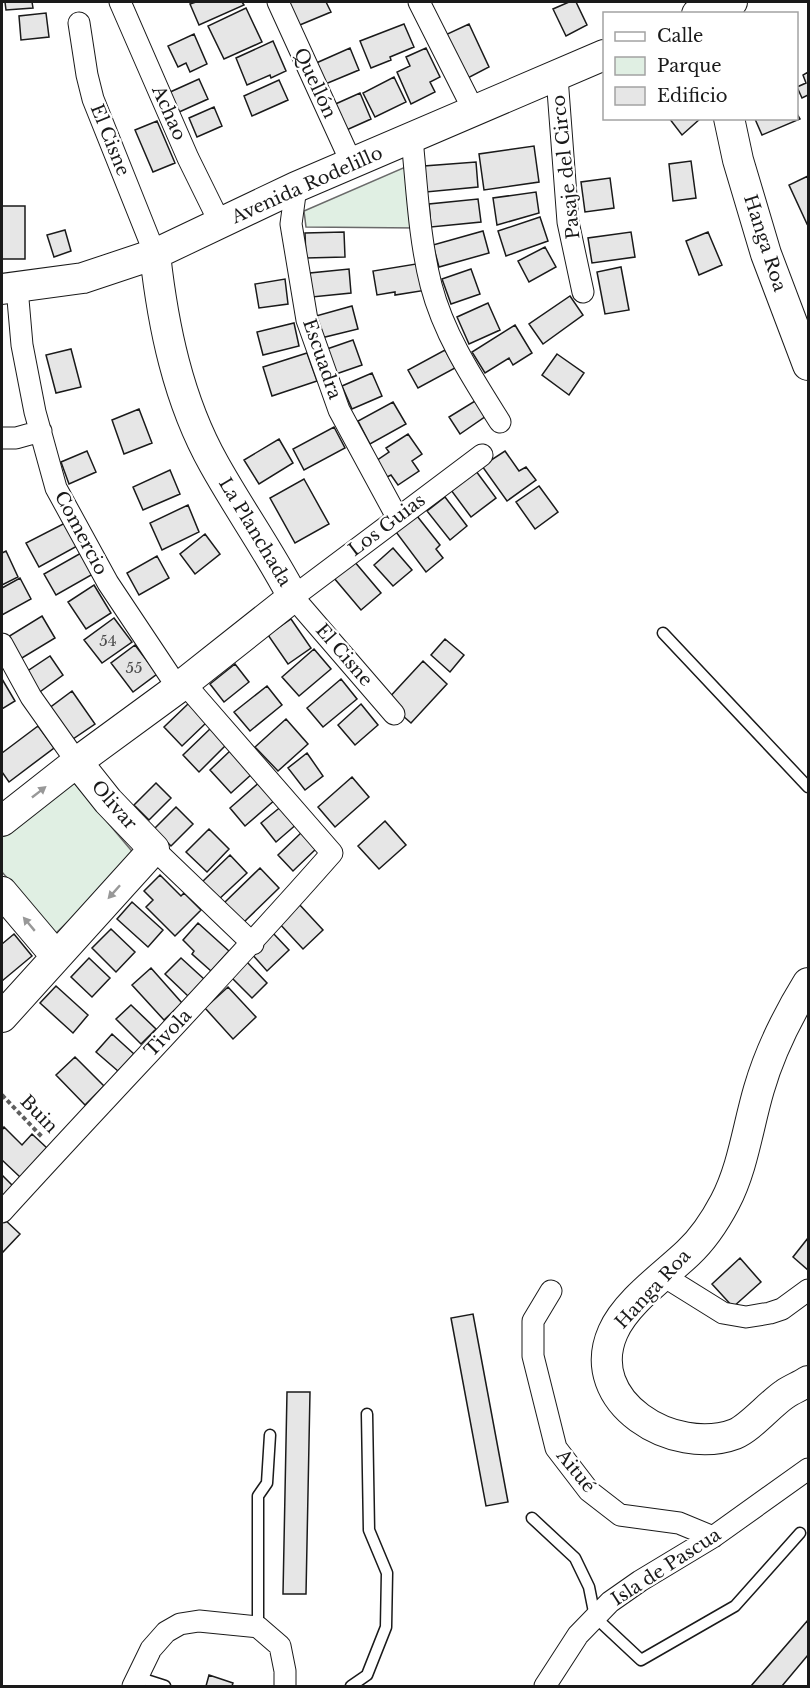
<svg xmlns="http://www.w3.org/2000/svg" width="810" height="1688" viewBox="0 0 810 1688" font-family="'Libre Baskerville',serif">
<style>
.green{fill:#e0efe3;stroke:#6a6a6a;stroke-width:1.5}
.building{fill:#e6e6e6;stroke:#1a1a1a;stroke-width:1.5}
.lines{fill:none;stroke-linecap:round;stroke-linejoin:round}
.lane-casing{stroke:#1a1a1a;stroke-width:13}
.street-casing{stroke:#1a1a1a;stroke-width:23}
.secondary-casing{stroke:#1a1a1a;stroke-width:32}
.path{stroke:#5f5f5f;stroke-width:4;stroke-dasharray:4.5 3;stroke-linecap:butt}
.lane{stroke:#fff;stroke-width:10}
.street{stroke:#fff;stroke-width:21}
.secondary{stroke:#fff;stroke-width:30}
.oneway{fill:#989898}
.labels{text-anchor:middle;stroke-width:4.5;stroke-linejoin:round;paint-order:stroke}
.number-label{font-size:15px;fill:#4d4d4d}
.street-label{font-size:18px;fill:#1a1a1a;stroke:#fff}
</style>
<rect width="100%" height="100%" fill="#fff"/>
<path class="green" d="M410 165 418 228 306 227 304 211Z
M70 778 136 856 55 934 2 872V833Z"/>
<path class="building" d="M5 2H32L33 8 6 10Z
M196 2H242L244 5 199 25 190 4Z
M284 2H326L331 12 295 27Z
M569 2H576L587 25 566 36 553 9Z
M246 8 262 42 224 59 208 26Z
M46 13 49 37 21 40 19 16Z
M404 24 414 47 390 57 391 60 371 68 360 41Z
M469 24 489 67 464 80 443 36Z
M194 34 207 64 190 72 186 63 178 67 168 46Z
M273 41 286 71 271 78 270 75 247 85 236 58Z
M350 48 359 70 323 85 314 64Z
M426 48 440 77 430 82 435 92 411 104 397 72 410 66 406 57Z
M808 72V95L802 98 797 87 806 83 803 75Z
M394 77 406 102 375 117 363 93Z
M199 79 208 99 177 113 168 93Z
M279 80 288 100 252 116 244 96Z
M360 93 371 119 342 132 331 106Z
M214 107 222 126 197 137 189 118Z
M796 112 800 119 762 135 755 119 796 118Z
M669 118H701L682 135Z
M157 121 175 163 153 172 135 130Z
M534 146 539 182 484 190 479 154Z
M691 161 696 198 673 201 669 164Z
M476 162 478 187 426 192 424 166Z
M808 176V223L807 224 789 185Z
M610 178 614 208 585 212 581 182Z
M536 192 539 213 497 225 493 198Z
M478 199 481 222 431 227 429 204Z
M2 206H25V259H2Z
M540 217 548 241 506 256 498 231Z
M65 230 71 251 54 257 47 235Z
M483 231 489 253 439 267 433 245Z
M344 232 345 257 306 258 305 233Z
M631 232 635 257 592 263 588 238Z
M708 232 722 265 699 275 686 241Z
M545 247 556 267 529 282 518 261Z
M422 263 427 290 395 295V292L377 295 373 271Z
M621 267 629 310 605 314 597 272Z
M349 269 351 293 312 297 310 273Z
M471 269 480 294 451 304 442 279Z
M285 279 288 304 259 308 255 284Z
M570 296 583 315 543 344 529 324Z
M488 303 500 330 469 344 457 317Z
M352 306 358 329 321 338 316 316Z
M294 323 299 346 263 355 257 332Z
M515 325 532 353 513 365 509 358 485 373 472 352Z
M353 340 362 365 336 374 327 349Z
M71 349 81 387 56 393 46 355Z
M445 350 455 368 418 388 408 370Z
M307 353 317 381 272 396 263 367Z
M557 354 584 373 569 395 542 375Z
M372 373 382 396 352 409 342 386Z
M475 401 486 416 460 434 449 417Z
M393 402 406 424 370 444 358 421Z
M139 409 152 443 124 454 112 420Z
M334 427 345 448 304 470 293 449Z
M408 434 422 454 412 461 419 471 398 485 391 475 387 477 376 461 389 452 386 448Z
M279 439 293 463 259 484 244 460Z
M87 451 96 472 69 484 61 462Z
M505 451 519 471 526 467 536 480 507 501 482 466Z
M473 467 496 498 471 517 448 486Z
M170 470 180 494 143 510 133 487Z
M304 479 329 524 295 543 270 498Z
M539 486 558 512 535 529 516 502Z
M445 497 467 526 450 540 427 511Z
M188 505 199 532 162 550 150 523Z
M417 516 440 545 436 549 443 558 426 572 396 532Z
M67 522 79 545 39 567 26 543Z
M205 534 220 554 195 574 180 554Z
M393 548 412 570 393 586 374 565Z
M6 551 18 577 2 585V553Z
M81 553 93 574 56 595 44 574Z
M157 556 169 578 139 595 127 573Z
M354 561 381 593 361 610 334 578Z
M20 578 31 599 2 615V588Z
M94 585 111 613 86 629 68 602Z
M42 616 55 638 17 661 3 640Z
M114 618 132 642 102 663 84 640Z
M291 619 311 648 288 664 268 635Z
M445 639 464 655 450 672 431 655Z
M135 645 157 674 133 692 111 663Z
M314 649 331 669 299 696 282 677Z
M50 656 63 675 37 694 23 674Z
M423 661 447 684 411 723 386 701Z
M235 664 249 682 224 702 210 684Z
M2 679 15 701 2 709Z
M341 679 357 699 323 727 307 708Z
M267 686 282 705 250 731 234 712Z
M72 691 95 724 70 741 48 709Z
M189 703 207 722 182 746 164 727Z
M361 704 378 725 355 745 338 725Z
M286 719 308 744 278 771 255 747Z
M38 726 54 748 9 782 2 772V753Z
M212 727 228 743 199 772 183 755Z
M231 750 253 773 231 793 210 770Z
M307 753 323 776 305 790 288 768Z
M352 777 369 797 335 827 318 807Z
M261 781 276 799 245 826 230 808Z
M156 783 171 798 149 820 134 805Z
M283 805 298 823 276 842 261 823Z
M176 807 193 824 171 846 154 829Z
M385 821 406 845 379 869 358 846Z
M209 829 229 849 207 872 186 852Z
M303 831 318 847 293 871 278 855Z
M230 855 247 873 218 900 201 883Z
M260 868 279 888 243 923 224 903Z
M160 875 181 896 184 893 201 910 175 936 146 907 153 900 144 891Z
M132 902 163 930 148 947 117 919Z
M298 903 323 930 303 949 278 922Z
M198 923 229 951 211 971 192 954 194 951 183 940Z
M111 929 135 952 116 972 92 948Z
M272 932 289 950 267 971 250 952Z
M14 934 32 956 2 981V944Z
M89 958 110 978 92 997 71 977Z
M181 958 204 979 188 996 165 974Z
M246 961 267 983 252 998 230 976Z
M151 968 182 1003 164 1020 132 985Z
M56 986 88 1015 73 1033 40 1003Z
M228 987 256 1017 233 1039 205 1008Z
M131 1005 156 1029 141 1044 116 1019Z
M112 1034 134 1054 118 1071 96 1052Z
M75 1057 104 1086 85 1105 56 1075Z
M4 1127 22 1145 32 1134 47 1148 20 1177 2 1160V1130Z
M2 1175 13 1186 2 1198Z
M3 1218 20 1234 2 1253V1220Z
M808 1238V1270L793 1257Z
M740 1258 761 1282 733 1307 712 1284Z
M473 1314 508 1502 486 1506 451 1318Z
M287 1392H310L306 1594H283Z
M808 1620V1655L782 1686H751Z
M209 1675 233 1683 232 1686H206Z"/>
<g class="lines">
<defs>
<path id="lane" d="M663 633 808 787
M532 1518 575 1558 589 1587 595 1617 641 1660 735 1606 800 1533
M258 1627V1496L267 1483 270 1435
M137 1677 165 1686
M351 1686 367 1675 386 1627 387 1573 369 1530 367 1414"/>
<path id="street" d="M120 2 188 158 220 223
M278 2 352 164
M419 2 474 111
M79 23 87 75 93 99 155 254
M557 77 568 222 583 292
M412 139C417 187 419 238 431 285 444 335 473 379 500 422
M296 187 291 224 307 320 339 410 397 517
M17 288 22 345 35 412 56 488 108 583 178 688
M2 438H16L41 431
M2 644 31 697 77 762
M394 714 293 597 482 455
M154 849 253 944
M2 1212C111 1092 225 975 332 853L184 683
M662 1275 723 1313 746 1317 770 1313 782 1309 808 1290
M551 1291 533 1321V1356L556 1448 589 1491 620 1515 679 1523 713 1537
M133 1686 151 1649 166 1632 180 1624 199 1621 258 1627 280 1646 285 1671V1686
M545 1686 578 1635 610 1602 640 1581 713 1537 808 1469"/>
<path id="secondary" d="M697 14 732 2
M729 118 738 160 766 254 808 365
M2 289 83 278 155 254 296 187 604 55
M2 821 77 762 178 688 293 597C269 551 239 509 214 464 178 400 163 326 155 254
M2 892 56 956
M808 983C787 1017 770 1051 759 1089 748 1126 743 1168 725 1202 715 1221 703 1239 688 1253 665 1275 626 1302 613 1332 582 1402 674 1457 735 1434 750 1428 770 1404 785 1394 792 1389 801 1386 808 1381
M2 1017 154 849 108 801 77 762"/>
</defs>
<use href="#lane" class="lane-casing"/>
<use href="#street" class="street-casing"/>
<use href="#secondary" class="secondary-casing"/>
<path class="path" d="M2 1095 43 1138"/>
<use href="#lane" class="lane"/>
<use href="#street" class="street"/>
<use href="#secondary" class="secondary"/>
</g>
<defs><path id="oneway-solid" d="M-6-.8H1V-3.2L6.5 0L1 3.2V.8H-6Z" transform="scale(1.5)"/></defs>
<g class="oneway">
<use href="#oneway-solid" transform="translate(39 792) rotate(-38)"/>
<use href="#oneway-solid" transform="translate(114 892) rotate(132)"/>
<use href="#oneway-solid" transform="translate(29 924) rotate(-130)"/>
</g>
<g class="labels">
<g class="number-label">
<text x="108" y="646">54</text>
<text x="134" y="673">55</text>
</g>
<g class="street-label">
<text transform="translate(315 83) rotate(65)" y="6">Quellón</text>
<text transform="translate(169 113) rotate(66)" y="6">Achao</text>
<text transform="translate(110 140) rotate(68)" y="6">El Cisne</text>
<text transform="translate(566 167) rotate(-96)" y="6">Pasaje del Circo</text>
<text transform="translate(307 185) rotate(-24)" y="6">Avenida Rodelillo</text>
<text transform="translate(765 243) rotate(72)" y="6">Hanga Roa</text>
<text transform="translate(322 359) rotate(71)" y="6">Escuadra</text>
<text transform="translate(387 525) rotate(-37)" y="6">Los Guias</text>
<text transform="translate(255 532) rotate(59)" y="6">La Planchada</text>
<text transform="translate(81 533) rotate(62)" y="6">Comercio</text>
<text transform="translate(344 655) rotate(49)" y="6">El Cisne</text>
<text transform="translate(114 805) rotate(49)" y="6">Olivar</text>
<text transform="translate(168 1033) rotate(-46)" y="6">Tivola</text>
<text transform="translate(39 1114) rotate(46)" y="6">Buin</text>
<text transform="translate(653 1289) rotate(-47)" y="6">Hanga Roa</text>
<text transform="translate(576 1471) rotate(51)" y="6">Aitué</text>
<text transform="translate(666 1567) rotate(-33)" y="6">Isla de Pascua</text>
</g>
</g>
<rect width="810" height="1688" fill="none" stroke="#1a1a1a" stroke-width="6"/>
<rect x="603" y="12" width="195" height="108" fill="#ffffff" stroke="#a3a3a3" stroke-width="1.5"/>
<rect x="615" y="32" width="30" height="9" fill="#ffffff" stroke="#a3a3a3" stroke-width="1.5"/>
<text x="657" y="42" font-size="18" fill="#1a1a1a">Calle</text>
<rect x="615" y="57" width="30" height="18" fill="#e0efe3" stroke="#a3a3a3" stroke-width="1.5"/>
<text x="657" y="72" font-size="18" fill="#1a1a1a">Parque</text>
<rect x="615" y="87" width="30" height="18" fill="#e6e6e6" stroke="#a3a3a3" stroke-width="1.5"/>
<text x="657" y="102" font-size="18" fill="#1a1a1a">Edificio</text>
</svg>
